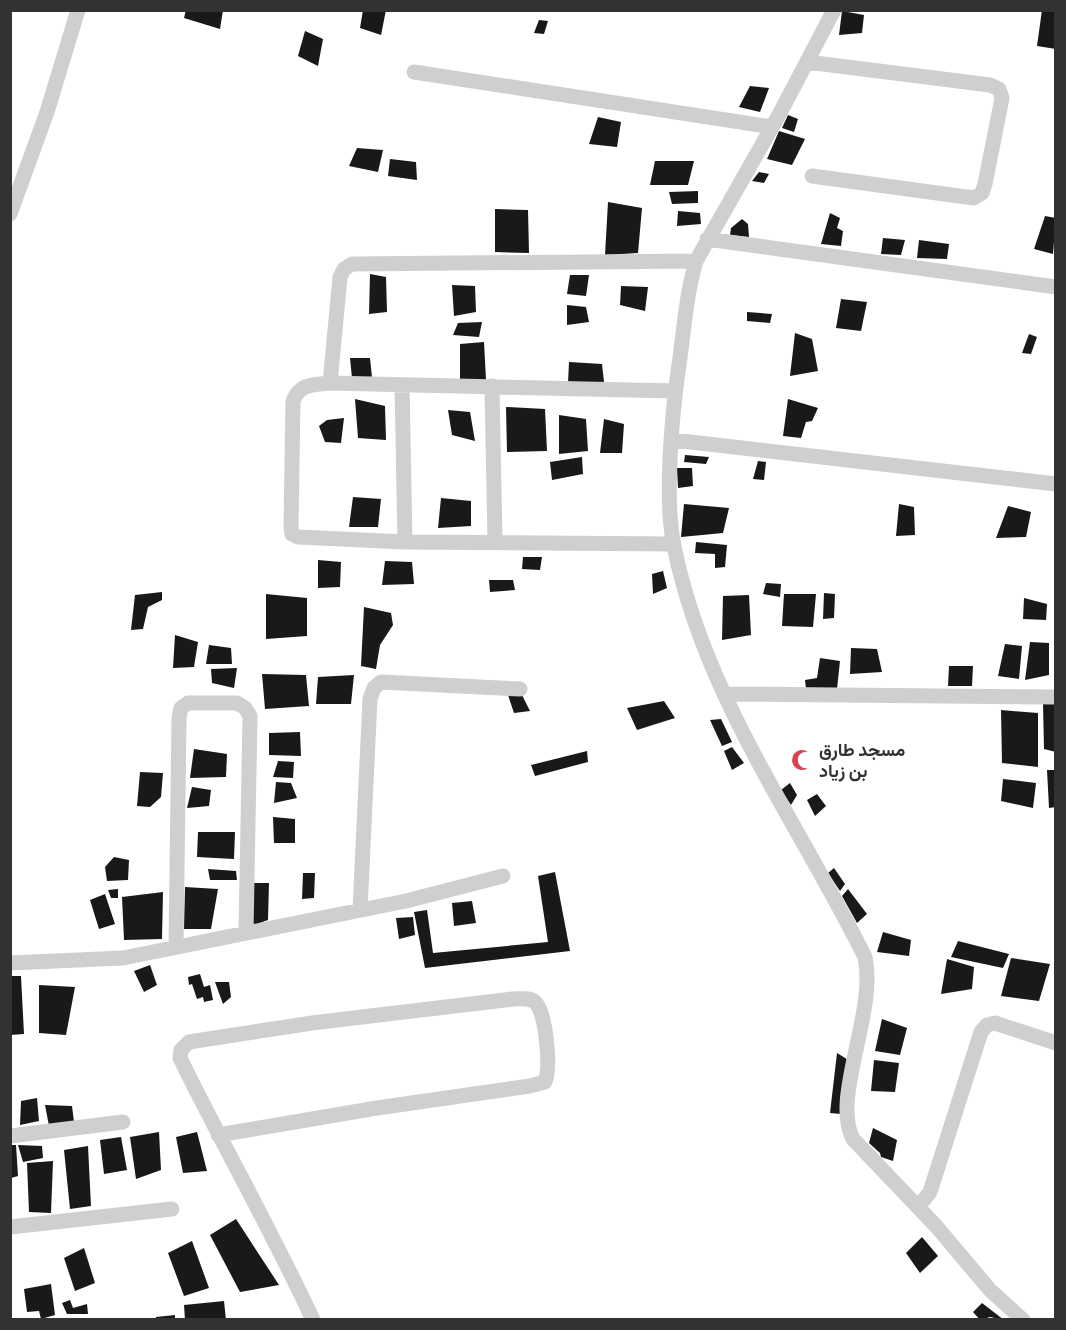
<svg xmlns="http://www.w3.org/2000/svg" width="1066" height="1330" viewBox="0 0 1066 1330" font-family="'Source Sans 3',Vazirmatn,sans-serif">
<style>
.building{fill:#191919}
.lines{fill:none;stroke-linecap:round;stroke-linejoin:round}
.minor{stroke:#cfcfcf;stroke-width:15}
.labels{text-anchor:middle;stroke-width:6;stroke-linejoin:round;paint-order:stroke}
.poi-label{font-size:18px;font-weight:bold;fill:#323232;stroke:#fff;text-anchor:start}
</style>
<rect width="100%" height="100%" fill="#fff"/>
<path class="building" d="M186 10H223L220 29 184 18Z
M363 10H386L381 35 360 28Z
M1042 10H1056V49L1037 46Z
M842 11 864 15 862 33 839 35Z
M539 20 548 21 544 34 534 33Z
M305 31 323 39 318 66 298 56Z
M750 86 769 88 760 112 739 107Z
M788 115 798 119 794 132 782 128Z
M598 117 621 122 617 147 589 144Z
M779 131 805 139 792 165 767 159Z
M357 148 383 150 378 172 349 166Z
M390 159 416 162 417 180 388 176Z
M655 161H694L688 185H650Z
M759 172 769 174 764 183 752 181Z
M698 191V203L672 204 669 192Z
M608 202 642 208 638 253 605 255Z
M495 209 528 210 529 253 495 252Z
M678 211 700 213 701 224 677 226Z
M830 213 840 218 837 228 843 231 841 246 821 244Z
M1045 216 1056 218 1053 254 1034 249Z
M742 219 748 224 749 237 730 235 731 228Z
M883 238 905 240 901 255 881 254Z
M919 240 949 244 947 259 917 258Z
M370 274 386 277 387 312 369 314Z
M570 275H589L586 296 567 294Z
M452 285 475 286 476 312 454 316Z
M621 286 648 287 645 311 620 305Z
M841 299 867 302 861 331 836 328Z
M567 305 586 307 589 322 567 325Z
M747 312 772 314 770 323 747 321Z
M482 322 479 337 453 335 458 323Z
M795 333 812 339 818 371 790 376Z
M1029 334 1037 337 1031 354 1022 353Z
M484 342 486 380 460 379V344Z
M350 358H370L372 377 352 378Z
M569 362 602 364 604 382 568 383Z
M355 399 385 406 386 440 358 438Z
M788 399 818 408 812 421 806 422 801 438 783 436Z
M506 407 545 409 547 451 507 452Z
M448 410 470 412 475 441 452 435Z
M559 415 586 419 588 451 559 454Z
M344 418 341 443 325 442 319 426 327 420Z
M604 419 624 424 622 453H600Z
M685 455 709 457 706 464 684 462Z
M582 457 583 474 552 480 550 462Z
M758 461 766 462 764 480 753 479Z
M677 468H692L693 486 678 488Z
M353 497 381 499 378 527H349Z
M441 498 471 501V526L438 528Z
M684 504 729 508 723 533 681 537Z
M899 504 914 507 915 535 896 536Z
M1008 506 1031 512 1026 537 996 538Z
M696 542 727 545 725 567 715 568V554L695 553Z
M523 557H542L540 570 522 569Z
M318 560 341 562 340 587 318 588Z
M385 561 412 562 414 584 382 585Z
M663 571 667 588 653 594 652 574Z
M489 580H513L515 590 490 592Z
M766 583 781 584 780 597 763 594Z
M162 592V600L148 607 143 629 131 630 135 595Z
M824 593 835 594 834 618 823 619Z
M266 594 307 598V636L266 639Z
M784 594H816L813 627 782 626Z
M749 595 751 635 722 640 723 596Z
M1024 598 1047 604 1046 620 1023 619Z
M364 607 391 613 393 625 380 645 376 669 361 666Z
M175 635 198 642 194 667 173 668Z
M1030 642 1049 643V675L1025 680Z
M1005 644 1022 646 1019 679 998 676Z
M209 645 231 648 232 664H206Z
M851 648 877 649 882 672 850 674Z
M820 658 840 661 837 689H806L805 680 817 678Z
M949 666H973L972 686H948Z
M237 668 234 688 212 683 211 669Z
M262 674 306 675 309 706 265 709Z
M354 675 351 704H316L318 677Z
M507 692 521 693 530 711 514 713Z
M664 701 675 718 637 730 627 708Z
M1043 704H1056V752L1044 749Z
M1001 710 1038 713V767L1002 763Z
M721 719 732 742 722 746 710 720Z
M300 732 301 756 269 755V733Z
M732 747 744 763 732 770 724 751Z
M194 749 227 754 226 777 190 778Z
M587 751 588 762 535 776 531 765Z
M278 761 294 762 293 778 273 777Z
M1047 770H1056V807L1049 808Z
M140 772 163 773 161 797 150 807 137 806Z
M1003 779 1036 783 1033 808 1001 801Z
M276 782 291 783 297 798 274 803Z
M790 783 797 795 791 805 781 790Z
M192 787 211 790 209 806 187 808Z
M817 794 826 806 815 816 807 800Z
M273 817 295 819V843H274Z
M198 832H235L234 859 197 857Z
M114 857 129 860 128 880 107 881 105 867Z
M834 868 845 884 840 891 828 873Z
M208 869 236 871 237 880H210Z
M555 872 570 951 425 968 414 912 427 910 433 953 548 942 538 876Z
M303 873H315L314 898 302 899Z
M254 883H269L268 920 251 926Z
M185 887 218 889 211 929H184Z
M118 889V898H111L108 890Z
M848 889 867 914 857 923 842 896Z
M163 892 162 939 124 940 122 897Z
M105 894 115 924 99 929 90 900Z
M472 901 476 923 454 926 452 903Z
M413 917 415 935 399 939 396 918Z
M883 932 911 940 909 956 877 952Z
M958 941 1009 954 1003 968 951 957Z
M1011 958 1050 964 1039 1001 1001 996Z
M947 959 974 967 972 989 941 994Z
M150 965 157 985 144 992 134 971Z
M200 974 204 987 210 985 213 1000 204 1002 203 997 197 999 192 984 189 985 188 977Z
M10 976H21L24 1034 10 1035Z
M215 982H229L231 997 223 1004Z
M39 985 75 987 66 1035 39 1033Z
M882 1019 907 1028 900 1055 875 1051Z
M837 1053 850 1061 841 1114 830 1113Z
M874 1060 899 1063 895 1092 871 1091Z
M37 1098 39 1121 20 1125 21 1101Z
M45 1105 72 1106 74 1122 49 1126Z
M873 1128 897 1140 893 1161 881 1157 880 1153 869 1143Z
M159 1132 161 1170 136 1179 130 1137Z
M197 1132 207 1171 183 1173 176 1137Z
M121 1137 127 1170 104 1174 100 1140Z
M10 1145H16L18 1176 11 1178Z
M18 1145 42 1146 43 1158 23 1162Z
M88 1146 91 1206 70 1209 64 1150Z
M53 1161 51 1213 29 1212 27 1163Z
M236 1219 279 1285 240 1292 210 1235Z
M922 1237 938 1256 920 1273 906 1253Z
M192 1241 209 1288 184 1296 168 1253Z
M84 1248 95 1283 75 1291 64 1258Z
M51 1284 55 1315 41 1319 39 1311 27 1312 24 1289Z
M70 1300 73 1308 87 1304 88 1314H67L62 1303Z
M224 1301 226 1320H185L184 1305Z
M982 1303 1004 1320 990 1317 980 1320 973 1312Z
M175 1315V1320H156V1317Z"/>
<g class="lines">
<path class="minor" d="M834 10 780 113 696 261C686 295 684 330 679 365 672 413 664 499 674 546 704 696 798 822 865 957 877 1012 831 1098 853 1139L936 1226 990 1290 1023 1320
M807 62 990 85 999 89 1002 98 985 184 982 193 974 198 812 176
M414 72 772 127
M10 214 47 112 78 10
M707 239 1056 287
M330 383 340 277 344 269 352 264 696 261
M402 385 405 542
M492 386 495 541
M673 440 1056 484
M674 544 405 542 298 537 292 534 291 526 293 401C300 383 313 385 330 383L675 391
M725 694 1056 697
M360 910 370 699 374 688 381 682 520 689
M176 946 179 718 181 708 188 703H237L245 708 250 716 246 932
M10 963 123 958 406 901 503 876
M218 1135 377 1108 530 1086 545 1082C551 1067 546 1015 536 1003 531 997 520 999 513 999L312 1023 189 1042 181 1050 180 1058C223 1146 272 1231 313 1320
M10 1136 123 1122
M918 1207 930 1192 981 1032 987 1025 995 1023 1056 1043
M10 1227 172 1209"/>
</g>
<defs>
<symbol id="mosque-bare" viewBox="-9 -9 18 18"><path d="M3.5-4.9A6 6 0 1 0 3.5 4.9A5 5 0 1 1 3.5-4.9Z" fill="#d9444d" stroke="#fff" stroke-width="2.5" paint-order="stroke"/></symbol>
</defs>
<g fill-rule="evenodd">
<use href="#mosque-bare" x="787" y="745" width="30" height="30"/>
</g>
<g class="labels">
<g class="poi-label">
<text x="819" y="756">مسجد طارق<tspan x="819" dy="21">بن زياد</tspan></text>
</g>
</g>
<rect width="1066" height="1330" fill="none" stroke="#323232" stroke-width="24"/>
</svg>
